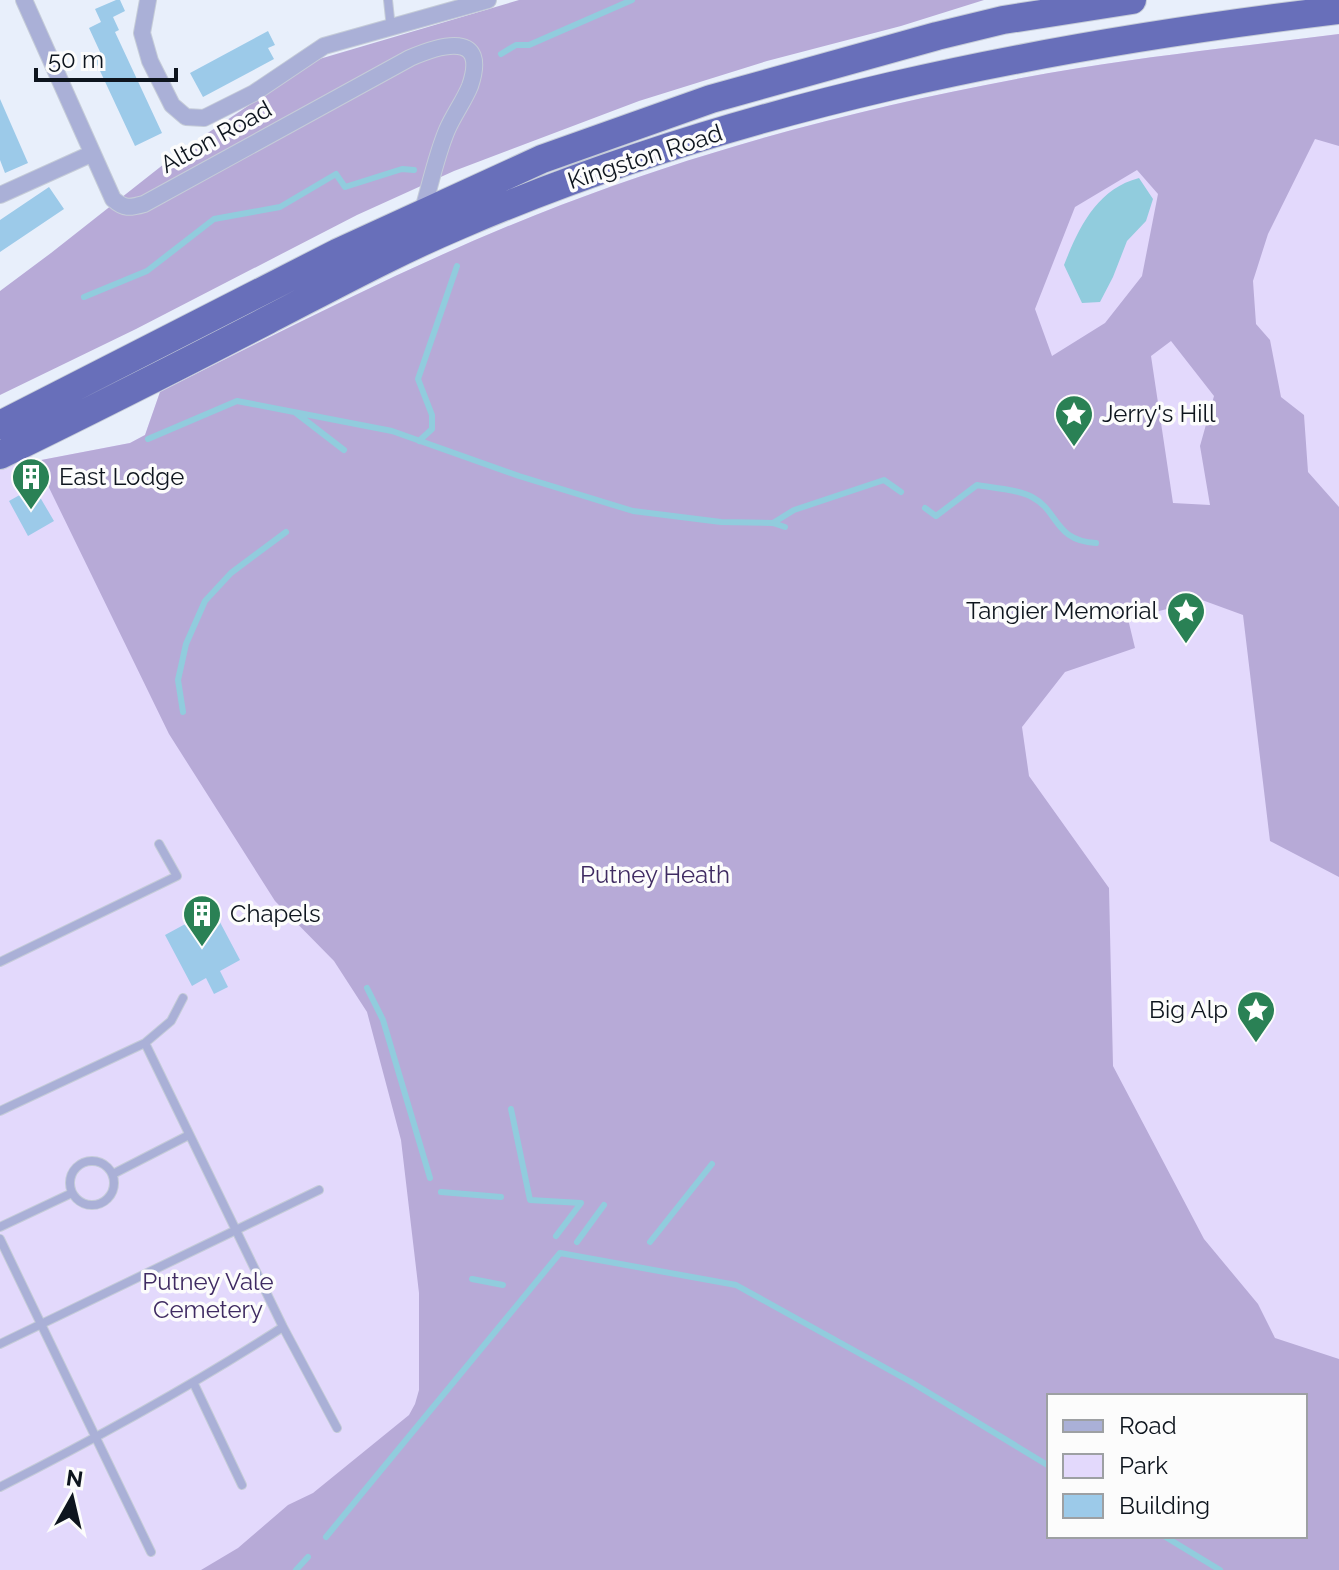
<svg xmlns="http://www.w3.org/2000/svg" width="1339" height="1570" viewBox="0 0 1339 1570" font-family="Raleway,sans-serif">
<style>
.green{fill:#e3d9fc;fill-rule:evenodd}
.forest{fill:#b7aad7;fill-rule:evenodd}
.water{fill:#91ccdd}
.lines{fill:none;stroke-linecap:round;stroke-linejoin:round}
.stream{stroke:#91ccdd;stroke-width:6}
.building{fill:#9ccae9}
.service-casing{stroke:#c5ccd8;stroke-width:10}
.minor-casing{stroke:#c5ccd8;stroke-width:18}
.trunk-casing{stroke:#c5ccd8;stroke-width:30}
.service{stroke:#aab0d7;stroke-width:8}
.minor{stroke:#aab0d7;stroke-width:16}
.trunk{stroke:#686fba;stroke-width:28}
.labels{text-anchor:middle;stroke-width:7;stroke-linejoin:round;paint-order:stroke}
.street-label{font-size:24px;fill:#0e151e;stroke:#fcfcfc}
.poi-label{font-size:24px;fill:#0e151e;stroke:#fcfcfc;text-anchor:start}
.park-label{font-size:24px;fill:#3f2b62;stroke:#fcfcfc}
</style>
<rect width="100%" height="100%" fill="#e8effb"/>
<path class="green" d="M1339 34V1570H0V421L36 461 130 443 145 435 160 392C292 326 423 258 561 205 728 141 903 97 1079 68 1165 54 1253 45 1339 34ZM1049 1396H1305V1536H1049Z"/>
<path class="forest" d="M519 0H984L901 26 767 61 639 101 454 171 357 215 136 329 0 395V291L51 253 178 153 316 60Z
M1339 34V146L1315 139 1268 234 1253 281 1256 324 1270 340 1281 397 1304 415 1308 472 1339 507V877L1270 841 1243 615 1202 600 1128 619 1135 648 1065 672 1022 727 1029 776 1109 888 1113 1066 1204 1239 1258 1304 1275 1338 1339 1359V1570H201L238 1548 288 1505 313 1493 409 1415 415 1404 419 1390V1293L401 1140 367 1012 334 961 275 901 169 734 36 461 130 443 145 435 160 392C292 326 423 258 561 205 728 141 903 97 1079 68 1165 54 1253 45 1339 34ZM1137 170 1158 194 1142 276 1105 323 1052 356 1035 309 1075 207ZM1171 341 1214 396 1200 446 1210 505 1173 503 1151 356ZM1049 1396H1305V1536H1049Z"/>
<path class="water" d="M1139 178 1153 199 1146 221 1127 241 1113 277 1100 302 1082 303 1064 265C1079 227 1097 189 1139 178Z"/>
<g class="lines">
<path class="stream" d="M501 54 516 45H529L632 0
M84 297 147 271 214 219 280 207 336 174 345 187 402 169 414 170
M296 413 344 450
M148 439 237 401 392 431 519 476 633 511 721 522 773 523 785 527
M419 441 432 429V415L418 379 457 266
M925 508 936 516 977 485C993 488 1017 489 1032 497 1059 511 1054 541 1096 543
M773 523 794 510 884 480 901 492
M183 712 178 680 186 644 205 601 231 573 286 532
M367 988 383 1020 430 1178
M511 1109 530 1200 581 1203 556 1236
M441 1192 501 1197
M577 1242 604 1205
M650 1242 712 1164
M472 1279 503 1285
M1164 1536 1220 1570
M326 1537 560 1253 736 1285 911 1382 1049 1466
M296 1570 308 1557"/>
</g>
<path class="building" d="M116 0H120L125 11 113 17 119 30 115 32 162 133 135 146 94 58 101 54 89 28 101 22 95 9Z
M268 31 275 45 268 48 274 59 203 97 190 73Z
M0 99 28 163 5 173 0 160Z
M49 187 64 209 0 252V220Z
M34 487 54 521 28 536 9 501Z
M213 909 240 960 220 971 228 987 214 994 206 978 192 986 165 935Z"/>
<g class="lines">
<defs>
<path id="service" d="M388 0 391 28
M0 962 177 876 159 844
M145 1043 171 1021 183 998
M0 1111 145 1043 283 1327 337 1428
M70 1183a22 22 0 1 1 44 0a22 22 0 1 1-44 0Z
M113 1174 189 1135
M0 1227 72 1193
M0 1239 151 1552
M0 1344 319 1190
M194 1384 242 1485
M0 1487C99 1437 190 1387 283 1327"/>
<path id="minor" d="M24 0 113 199C124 209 130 208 144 204L410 58C440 45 489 30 470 86 464 101 454 114 447 130 436 156 430 186 422 213
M148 0 142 33 150 61 172 105 186 117 204 118 254 93 324 46 488 0
M0 195 91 154"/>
<path id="trunk" d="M0 425 337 253 542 159 711 99 937 36 1003 20 1132 0
M0 455C90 411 179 366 268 320 332 287 394 253 460 225 739 105 1039 46 1339 10"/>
</defs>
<use href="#service" class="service-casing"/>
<use href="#minor" class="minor-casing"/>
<use href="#trunk" class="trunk-casing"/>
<use href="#service" class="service"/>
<use href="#minor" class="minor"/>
<use href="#trunk" class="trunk"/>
</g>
<defs>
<symbol id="sight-pin" viewBox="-11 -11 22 30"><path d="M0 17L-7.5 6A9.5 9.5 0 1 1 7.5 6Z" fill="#2a8155" stroke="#fcfcfc"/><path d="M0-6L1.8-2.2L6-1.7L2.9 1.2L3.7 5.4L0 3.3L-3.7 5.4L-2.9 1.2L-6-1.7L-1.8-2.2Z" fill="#fff"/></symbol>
<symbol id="building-pin" viewBox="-11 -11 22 30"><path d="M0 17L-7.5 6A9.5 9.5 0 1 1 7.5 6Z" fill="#2a8155" stroke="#fcfcfc"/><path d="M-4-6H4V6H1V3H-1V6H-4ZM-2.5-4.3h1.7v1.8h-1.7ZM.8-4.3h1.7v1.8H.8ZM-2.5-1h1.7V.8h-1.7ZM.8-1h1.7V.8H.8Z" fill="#fff"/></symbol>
</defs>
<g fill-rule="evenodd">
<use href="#sight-pin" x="1052" y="392" width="44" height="60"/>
<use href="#building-pin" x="9" y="455" width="44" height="60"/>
<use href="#sight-pin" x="1164" y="589" width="44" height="60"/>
<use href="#building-pin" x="180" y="892" width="44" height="60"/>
<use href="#sight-pin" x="1234" y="988" width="44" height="60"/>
</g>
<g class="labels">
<g class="street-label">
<text transform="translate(216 137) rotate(-29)" y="8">Alton Road</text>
<text transform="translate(645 157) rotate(-18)" y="8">Kingston Road</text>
</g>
<g class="poi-label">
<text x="1102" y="422">Jerry's Hill</text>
<text x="59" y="485">East Lodge</text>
<text x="1158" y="619" text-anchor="end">Tangier Memorial</text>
<text x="230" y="922">Chapels</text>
<text x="1228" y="1018" text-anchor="end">Big Alp</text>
</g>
<g class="park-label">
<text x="655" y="883">Putney Heath</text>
<text x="208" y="1290">Putney Vale<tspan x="208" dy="28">Cemetery</tspan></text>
</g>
</g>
<rect x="1047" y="1394" width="260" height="144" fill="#fcfcfc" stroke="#9da0a3" stroke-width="2"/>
<rect x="1063" y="1420" width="40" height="12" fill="#aab0d7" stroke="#9da0a3" stroke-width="2"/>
<text x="1119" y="1434" font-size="24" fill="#0e151e">Road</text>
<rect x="1063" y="1454" width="40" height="24" fill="#e3d9fc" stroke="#9da0a3" stroke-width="2"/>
<text x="1119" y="1474" font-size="24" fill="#0e151e">Park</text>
<rect x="1063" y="1494" width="40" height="24" fill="#9ccae9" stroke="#9da0a3" stroke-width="2"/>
<text x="1119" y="1514" font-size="24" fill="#0e151e">Building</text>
<g transform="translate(72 1498) rotate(8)" stroke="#fcfcfc" stroke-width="6" paint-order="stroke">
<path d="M0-6L14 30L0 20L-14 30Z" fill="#0e151e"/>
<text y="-12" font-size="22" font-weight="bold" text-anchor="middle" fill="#0e151e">N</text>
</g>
<path d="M36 68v12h140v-12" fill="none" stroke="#0e151e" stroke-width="4"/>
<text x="48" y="68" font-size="24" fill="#0e151e" stroke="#fcfcfc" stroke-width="6" paint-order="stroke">50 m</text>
</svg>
